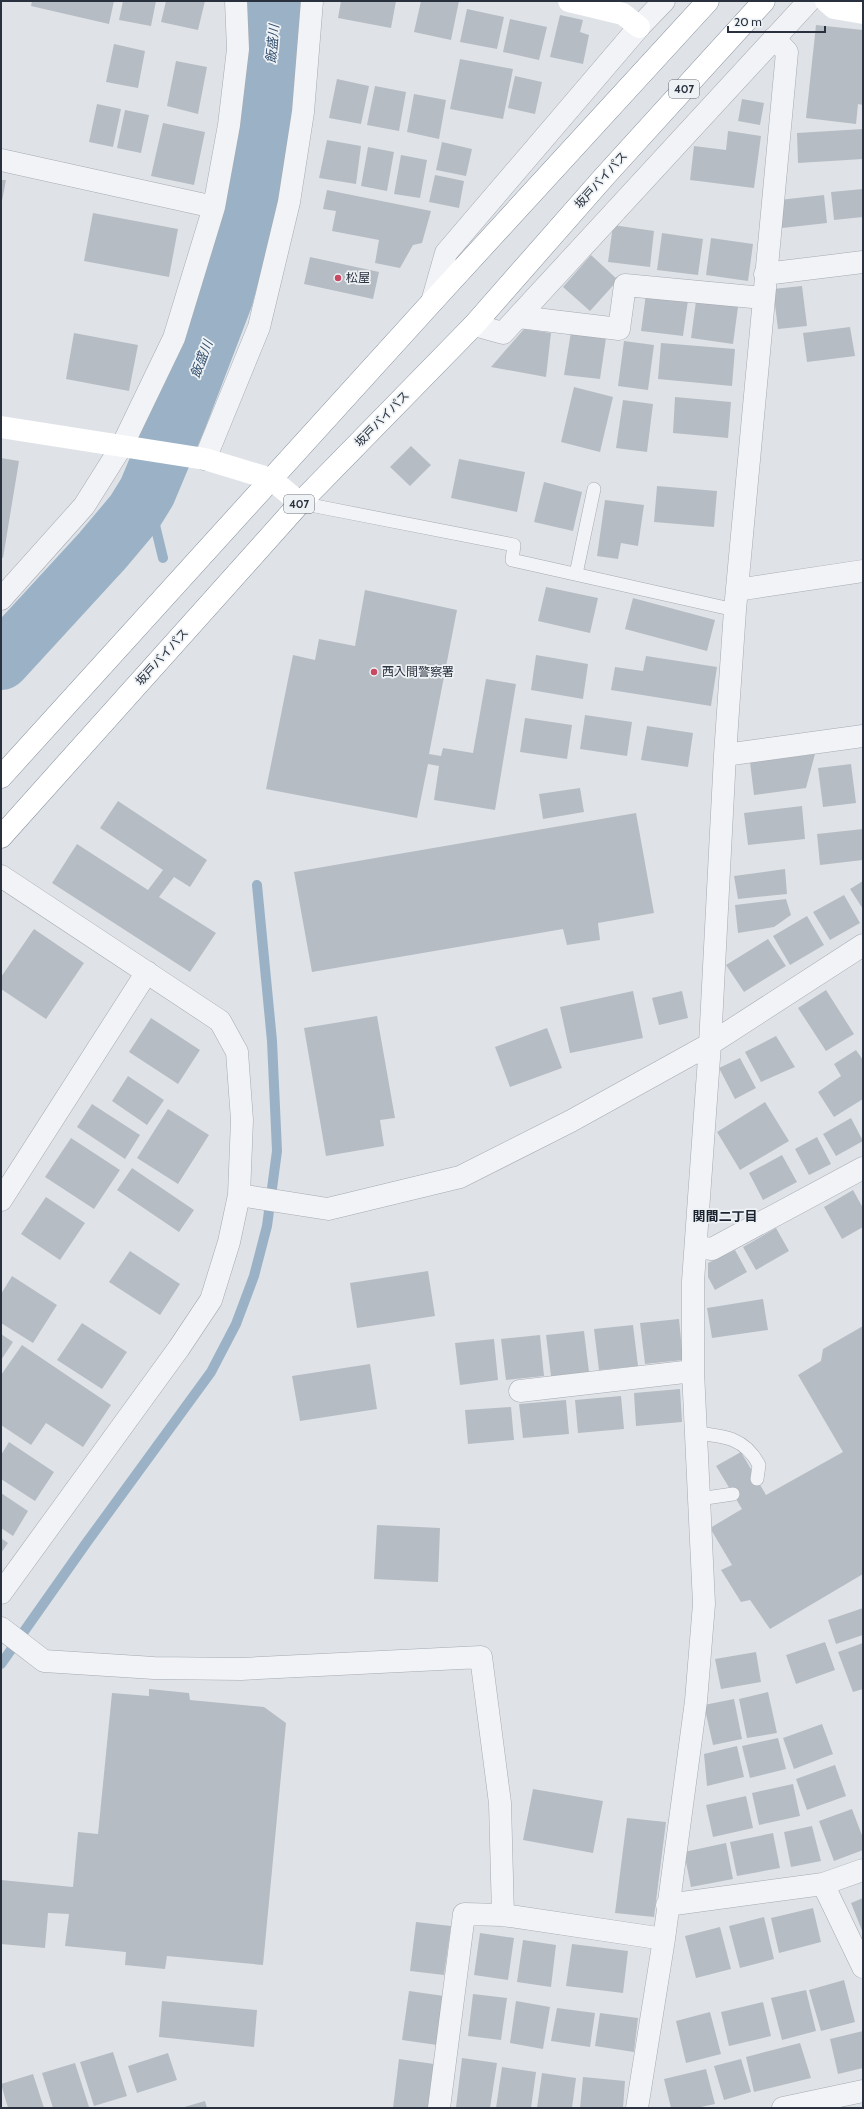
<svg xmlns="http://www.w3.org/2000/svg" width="864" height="2109" viewBox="0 0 864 2109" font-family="Cabin,'Noto Sans JP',sans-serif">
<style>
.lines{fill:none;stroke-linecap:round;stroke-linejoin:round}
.stream{stroke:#9bb2c6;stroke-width:10}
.river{stroke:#9bb2c6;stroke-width:58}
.building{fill:#b6bcc4}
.lane-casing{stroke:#a5aab2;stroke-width:14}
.street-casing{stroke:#a5aab2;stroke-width:23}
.highway-casing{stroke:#87919e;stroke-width:23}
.lane{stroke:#f2f3f6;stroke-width:13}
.street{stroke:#f2f3f6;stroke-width:22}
.secondary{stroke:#fff;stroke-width:22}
.highway{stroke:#fff;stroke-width:22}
.poi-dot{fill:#c84961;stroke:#eef2f5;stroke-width:1.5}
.labels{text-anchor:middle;stroke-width:3.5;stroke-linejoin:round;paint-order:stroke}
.shield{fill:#eef2f5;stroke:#646b75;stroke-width:1}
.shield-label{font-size:11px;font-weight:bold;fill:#29313e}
.street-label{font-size:12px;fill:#29313e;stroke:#eef2f5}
.poi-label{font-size:12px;fill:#29313e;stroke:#eef2f5;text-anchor:start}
.water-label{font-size:13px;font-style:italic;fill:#355170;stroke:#eef2f5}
.neighbourhood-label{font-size:13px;font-weight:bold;fill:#1b222f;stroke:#eef2f5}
</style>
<rect width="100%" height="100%" fill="#dfe3e8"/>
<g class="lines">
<path class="stream" d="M147 492 163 558
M1 1664 87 1542 211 1372 236 1324 254 1276 267 1226 277 1151 272 1041 257 885"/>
<path class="river" d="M1 661 102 551 134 513 147 492 178 418 224 298 249 207 266 113 275 1"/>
</g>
<path class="building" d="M32 1H114L109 24 31 6Z
M123 1H156L151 26 119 20Z
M166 1H205L198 30 161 22Z
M341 1H396L391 28 338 18Z
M421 1H459L451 40 414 32Z
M467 9 504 17 497 49 460 42Z
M560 15 583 20 580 32 589 35 583 64 550 57Z
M510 19 547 27 539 60 503 52Z
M816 25 863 30V105L858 104 856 124 806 118Z
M114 44 145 51 138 88 106 82Z
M460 59 513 69 503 119 450 109Z
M176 61 207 67 198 114 167 106Z
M515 76 542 82 535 114 508 108Z
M337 79 369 86 361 124 329 118Z
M375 86 406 92 399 131 367 125Z
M414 94 446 100 439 139 407 132Z
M742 99 764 103 760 125 738 121Z
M97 104 121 109 113 147 89 142Z
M125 110 149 115 141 153 117 148Z
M163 123 205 132 194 185 151 176Z
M863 129V159L798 163 797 133Z
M728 131 761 136 754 188 690 180 694 146 726 150Z
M327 140 361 146 356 184 319 178Z
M442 142 472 149 466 176 436 170Z
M368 147 394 152 387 191 361 186Z
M401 155 427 160 420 198 394 194Z
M435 175 464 181 459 208 429 202Z
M1 180H6L2 201H1Z
M863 189V217L834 220 831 192Z
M327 190 431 211 422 243 413 245 400 268 375 263 379 240 332 231 336 211 323 209Z
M824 195 827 223 782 228 779 200Z
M93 213 178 229 169 277 84 261Z
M613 225 654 231 650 267 608 262Z
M662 233 703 239 698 275 657 270Z
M711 238 753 244 748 281 706 275Z
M591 255 618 280 590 311 563 287Z
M310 257 379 272 373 299 304 284Z
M802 286 807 326 778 329 773 289Z
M646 294 688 300 683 336 641 331Z
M696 301 738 307 733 344 691 338Z
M850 327 855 356 807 362 803 333Z
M524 329 551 333 546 377 491 367Z
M571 332 606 338 600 379 564 375Z
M74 333 138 345 129 391 66 379Z
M624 341 654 345 648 390 618 386Z
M661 343 735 349 732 386 658 379Z
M574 387 613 397 600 452 561 442Z
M675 397 731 402 728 438 673 433Z
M623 400 653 404 647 452 616 448Z
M411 446 431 465 410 486 390 467Z
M1 458 19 461 3 558 1 557Z
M459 459 525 472 517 512 451 498Z
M544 482 582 492 573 531 534 522Z
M657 486 717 491 714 527 654 522Z
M605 500 644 505 638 546 621 543 618 559 597 556Z
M546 587 598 598 590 633 538 621Z
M365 590 457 610 429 754 441 756 443 748 473 753 486 679 516 684 495 810 434 800 439 766 428 764 417 818 266 789 293 655 315 660 319 639 355 646Z
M633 598 715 620 707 651 625 629Z
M536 655 588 664 583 699 531 690Z
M646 656 717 667 711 706 611 690 615 667 643 671Z
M585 715 632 722 627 756 580 749Z
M525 718 572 725 567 759 520 752Z
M647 726 693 733 688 767 641 760Z
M815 754 806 788 754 795 750 762Z
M851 764 856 803 823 807 818 768Z
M580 788 584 812 543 819 539 794Z
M118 801 207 860 190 887 174 877 159 897 216 933 190 972 52 883 77 844 148 890 163 870 100 828Z
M802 806 805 839 748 845 744 813Z
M636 813 654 913 598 923 600 940 567 945 563 929 312 972 294 872Z
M863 829V860L820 865 817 834Z
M785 869 787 894 738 899 734 876Z
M863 881V909L850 889Z
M844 895 860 923 830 940 813 912Z
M786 899 791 915 774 927 738 933 735 905Z
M807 916 824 945 790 965 773 936Z
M34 929 84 963 46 1019 1 989V977Z
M768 939 786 966 744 992 726 965Z
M826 990 854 1034 826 1051 798 1008Z
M633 991 643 1038 570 1053 560 1007Z
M682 991 688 1018 659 1025 652 998Z
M377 1016 395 1118 380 1120 384 1146 326 1156 304 1028Z
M151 1018 200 1050 178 1084 129 1052Z
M547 1028 562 1068 510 1087 495 1047Z
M776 1036 795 1067 761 1082 745 1052Z
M856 1050 863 1060V1099L834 1117 818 1092 841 1076 834 1064Z
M740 1058 756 1088 735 1099 719 1068Z
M128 1076 164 1100 147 1125 112 1101Z
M765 1102 789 1141 740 1170 717 1132Z
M92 1104 140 1135 125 1159 77 1127Z
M168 1109 209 1135 178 1184 137 1158Z
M851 1118 863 1141 836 1156 823 1134Z
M817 1137 831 1164 809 1175 795 1149Z
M71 1138 120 1170 94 1209 45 1177Z
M782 1155 797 1182 763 1200 749 1173Z
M132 1168 194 1210 179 1232 117 1190Z
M853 1190 863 1208V1227L842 1239 824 1207Z
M46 1197 85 1223 60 1260 21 1234Z
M776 1228 789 1251 756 1270 743 1247Z
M735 1250 747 1272 715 1290 708 1277V1263Z
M130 1251 180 1284 160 1315 109 1282Z
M428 1271 435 1316 357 1328 350 1283Z
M12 1276 57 1305 33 1343 1 1323V1294Z
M763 1299 768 1330 712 1338 707 1308Z
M679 1319 683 1360 645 1364 640 1323Z
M82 1323 127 1352 102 1389 57 1360Z
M633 1325 638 1366 599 1370 594 1329Z
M863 1326V1574L770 1629 750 1600 741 1602 721 1570 732 1565 710 1528 742 1509 716 1466 741 1452 766 1495 843 1452 798 1375 821 1361 823 1349Z
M584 1331 589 1372 551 1376 546 1335Z
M1 1334 13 1342 1 1360Z
M540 1335 544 1376 506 1380 501 1339Z
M494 1339 498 1380 460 1385 455 1343Z
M22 1345 111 1405 83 1447 46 1423 31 1445 1 1425V1375Z
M370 1364 377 1409 300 1421 292 1376Z
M680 1389 682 1422 636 1426 634 1393Z
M621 1396 624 1429 578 1433 575 1400Z
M566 1400 569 1434 523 1438 519 1404Z
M511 1407 514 1440 468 1444 465 1410Z
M9 1442 54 1472 35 1501 1 1479V1455Z
M1 1493 28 1511 13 1536 1 1528Z
M377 1525 440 1528 438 1582 374 1579Z
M1 1538 8 1543 1 1553Z
M863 1608V1635L836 1644 828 1620Z
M825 1642 835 1670 796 1684 786 1655Z
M863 1643V1689L853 1692 838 1652Z
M756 1652 761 1682 721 1689 715 1659Z
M149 1689 189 1693 190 1700 264 1707 286 1723 263 1965 167 1956 165 1969 125 1965 126 1952 65 1946 69 1914 48 1913 45 1948 1 1944V1880L73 1887 78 1832 98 1834 112 1693 149 1696Z
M768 1692 777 1733 747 1738 739 1699Z
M734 1699 742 1739 713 1745 704 1705Z
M822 1724 833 1754 794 1769 783 1738Z
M778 1738 786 1769 750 1778 742 1746Z
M737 1746 744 1777 707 1786 704 1754Z
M835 1765 846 1796 807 1810 796 1779Z
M793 1784 800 1816 759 1825 752 1793Z
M533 1789 603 1801 593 1853 523 1840Z
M746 1796 753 1828 713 1837 706 1805Z
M852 1809 863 1838V1850L834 1861 819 1821Z
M627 1818 666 1822 654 1917 615 1913Z
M812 1826 821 1861 791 1867 784 1832Z
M773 1833 780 1868 737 1876 730 1842Z
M726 1843 733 1879 691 1887 684 1852Z
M863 1898V1933L851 1903Z
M813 1908 821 1942 779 1953 771 1918Z
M764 1917 774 1959 740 1968 729 1926Z
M416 1922 451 1926 444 1975 410 1971Z
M720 1927 731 1969 696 1978 685 1936Z
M480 1933 514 1938 508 1980 474 1975Z
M523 1940 556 1945 551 1987 517 1982Z
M572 1944 628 1951 623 1993 566 1986Z
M844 1980 855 2022 821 2031 809 1990Z
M806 1990 816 2031 782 2040 771 1998Z
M409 1991 444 1996 437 2045 402 2040Z
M473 1994 507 1998 501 2040 468 2036Z
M162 2001 257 2010 254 2047 159 2037Z
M516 2001 550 2007 543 2049 510 2043Z
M763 2002 771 2036 729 2046 721 2012Z
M557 2008 595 2013 590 2047 551 2041Z
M710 2012 721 2054 686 2063 676 2021Z
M600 2013 638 2018 634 2052 595 2046Z
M863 2031V2068L838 2074 830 2039Z
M800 2043 811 2078 754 2092 746 2057Z
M113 2052 127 2096 94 2106 80 2062Z
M168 2053 177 2080 137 2093 128 2066Z
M462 2058 497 2063 490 2108 456 2107Z
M399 2059 434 2064 428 2108H393Z
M741 2059 751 2092 724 2100 714 2066Z
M75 2063 89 2107 53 2108 42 2073Z
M502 2067 536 2072 531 2108H496Z
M706 2069 715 2104 696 2108H671L664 2079Z
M542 2073 576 2078 572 2108H537Z
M33 2074 44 2108H8L1 2084Z
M583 2077 625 2081 623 2108H580Z
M205 2101 207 2108H181Z"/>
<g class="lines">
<defs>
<path id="lane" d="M300 503 514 545 512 560 735 610
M576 574 594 489
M696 1433C725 1436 745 1438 759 1465L757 1479
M699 1499 733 1494"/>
<path id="street" d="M1 160 214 207
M765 274 863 262
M432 302 446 253 639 27 664 1
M519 317 619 329 625 285 763 298
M474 325 503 333 809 1
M205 459 259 327 289 202 303 112 312 1
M737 590 863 571
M1 599 84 506 123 444 174 338 214 207 229 125 238 49 236 1
M725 755 863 736
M1 876 220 1021 237 1052 242 1120 239 1195 229 1242 211 1300 179 1348 1 1593
M239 1195 328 1209 460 1177 571 1121 710 1044 863 945
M1 1200 147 972
M696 1247 712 1249 863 1168
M520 1391 693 1371
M1 1628 44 1661 154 1668 241 1669 481 1657 500 1803 503 1915 664 1939
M823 1884 863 1967
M667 1905 823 1884 863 1870
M439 2108 464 1914 503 1915
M637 2108 664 1939 696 1701 704 1604 693 1371V1281L710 1044 725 755 735 610 787 52 774 38
M783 2108 863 2091"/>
<path id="highway" d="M1 777 432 302 708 1
M1 837 300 503 474 325 604 177 764 1"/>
</defs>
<use href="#lane" class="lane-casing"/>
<use href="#street" class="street-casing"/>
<use href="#highway" class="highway-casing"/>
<use href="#lane" class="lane"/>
<use href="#street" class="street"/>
<path class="secondary" d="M569 1 623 14 639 27
M826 1 834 8 863 13
M1 427 205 459 271 479 300 503"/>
<use href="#highway" class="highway"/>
</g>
<g class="poi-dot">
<circle cx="338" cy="278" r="4"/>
<circle cx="374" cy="672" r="4"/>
</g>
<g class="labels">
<g class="shield">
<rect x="669" y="80" width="30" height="18" rx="3"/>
<rect x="284" y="495" width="30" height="18" rx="3"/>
</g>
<g class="shield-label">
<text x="684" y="93">407</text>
<text x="299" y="508">407</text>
</g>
<g class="street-label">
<text transform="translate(601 180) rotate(-48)" y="4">坂戸バイパス</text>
<text transform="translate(382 419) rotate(-46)" y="4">坂戸バイパス</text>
<text transform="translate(162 657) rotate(-48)" y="4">坂戸バイパス</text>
</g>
<g class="poi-label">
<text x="346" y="282">松屋</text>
<text x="382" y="676">西入間警察署</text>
</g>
<g class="water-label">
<text transform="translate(272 44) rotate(-85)" y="5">飯盛川</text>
<text transform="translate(201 359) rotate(-69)" y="5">飯盛川</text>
</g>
<g class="neighbourhood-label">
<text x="725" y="1221">関間二丁目</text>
</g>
</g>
<rect width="864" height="2109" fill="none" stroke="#29313e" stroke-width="4"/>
<path d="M728 26v6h97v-6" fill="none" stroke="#29313e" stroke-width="2"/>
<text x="734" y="26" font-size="12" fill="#29313e" stroke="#eef2f5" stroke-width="3" paint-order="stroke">20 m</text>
</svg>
